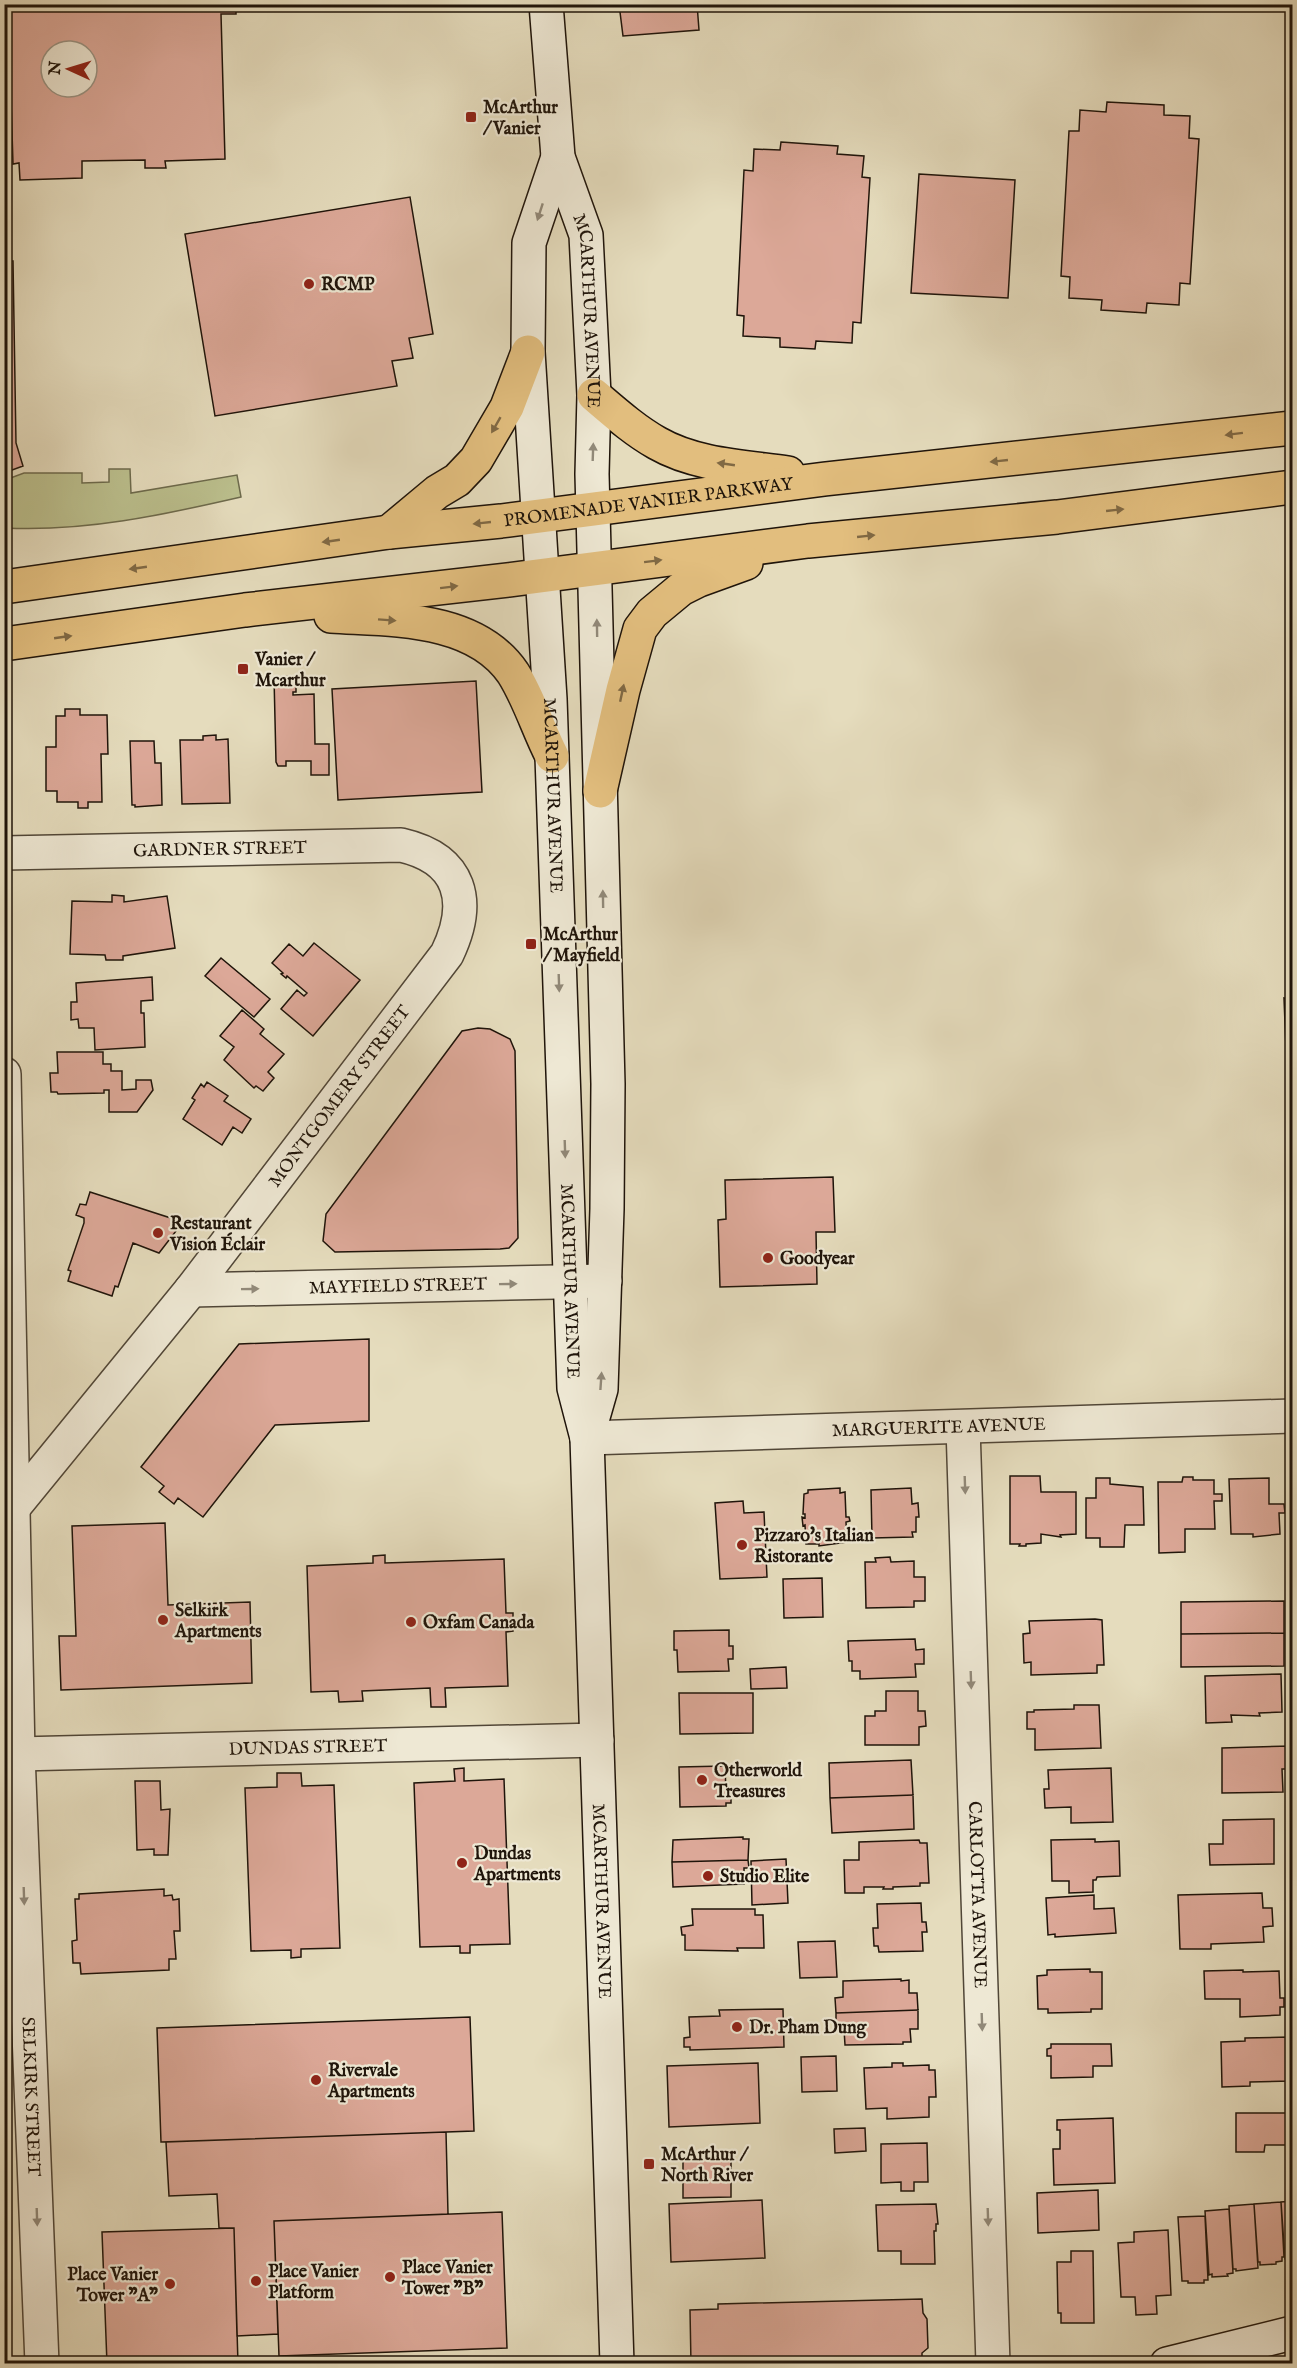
<svg xmlns="http://www.w3.org/2000/svg" width="1297" height="2368" viewBox="0 0 1297 2368" font-family="'IM FELL English',serif">
<style>
.green{fill:#bbbf8d;stroke:#6d6a4c;stroke-width:1.5}
.building{fill:#dca898;stroke:#1f140a;stroke-width:1.5;fill-rule:evenodd}
.lines{fill:none;stroke-linecap:round;stroke-linejoin:round}
.street-casing{stroke:#504637;stroke-width:36}
.secondary-casing{stroke:#1f140a;stroke-width:36}
.primary-casing{stroke:#1f140a;stroke-width:36}
.street{stroke:#eee8d4;stroke-width:33}
.secondary{stroke:#eee8d4;stroke-width:33}
.primary{stroke:#e2be7e;stroke-width:33}
.oneway{fill:#918979}
.oneway2{fill:#806944}
.poi-dot{fill:#8f2418;stroke:#eee8d4;stroke-width:2}
.labels{text-anchor:middle;stroke-width:4.5;stroke-linejoin:round;paint-order:stroke}
.poi-label{font-size:18px;font-weight:bold;fill:#1f140a;stroke:#eee8d4;text-anchor:start}
.street-label{font-size:18px;fill:#1f140a;stroke:#eee8d4}
</style>
<rect width="100%" height="100%" fill="#e5dcbd"/>
<filter id="stains"><feTurbulence type="fractalNoise" baseFrequency=".00333" numOctaves="4"/><feColorMatrix values="0 0 0 0 .2 0 0 0 0 .09 0 0 0 0 .02 0 0 0 .5 -.17"/></filter>
<radialGradient id="worn" r=".72"><stop offset=".6" stop-color="#630" stop-opacity="0"/><stop offset="1" stop-color="#630" stop-opacity=".3"/></radialGradient>
<path class="green" d="M109 469H130L131 493 237 475 241 497C163 515 84 532 5 528V480L24 473H82V483L109 482Z"/>
<path class="building" d="M8 4H236V14H221L225 159 165 161 166 168H145V160L82 161V178L20 180 19 163 13 164ZM51 51H87V87H51Z
M619 4H697L699 30 623 36Z
M792 4H841L793 11Z
M1107 102 1164 105V115L1190 116 1189 138 1199 139 1190 284 1180 283 1179 305 1147 303 1146 313 1101 310 1102 300 1069 298 1070 277 1061 276 1069 131H1079L1080 110 1106 112Z
M781 142 838 146 837 154 864 156 862 177 870 178 861 323 853 322 852 343 816 341 815 349 780 347V338L743 336 744 316 737 315 744 170 753 171 754 149 780 150Z
M919 174 1015 180 1008 298 911 293Z
M410 197 433 334 409 338 413 358 392 361 397 386 215 416 185 234Z
M4 261H13L16 443 23 466 4 473Z
M1286 618 1292 619V676L1289 677Z
M296 676V692H293V695L314 694 315 744H329V775H311V761H286V766H278L276 762 274 677Z
M476 681 482 792 338 800 332 689Z
M65 709H80V715H107L108 754H101L102 802H88V808H78V802H57V791H46V747H56V716H65Z
M216 735V740L228 739 230 803 182 804 180 740H203V736Z
M130 741H154L155 763H161L162 805 135 807V805H132Z
M112 895 124 896V902L167 896 175 948 123 956V960H106L105 955 70 954 72 901 112 902Z
M314 943 360 980 313 1036 281 1009 297 990 304 996 307 993 287 976 286 978 281 974 283 973 272 963 289 944 303 956Z
M221 958 270 999 254 1017 205 976Z
M152 977 153 1000 141 1001V1013H144L145 1047 95 1050 94 1028H79L78 1019 71 1020V1002H77L76 983Z
M1284 998 1292 1000V1073H1287Z
M242 1010 264 1029 260 1034 284 1054 268 1072 274 1078 263 1091 256 1086 254 1088 224 1060 234 1047 220 1036Z
M478 1028 490 1029 510 1039 515 1051 518 1238 509 1248 500 1249 335 1252 323 1241 326 1214 462 1031Z
M57 1052H103V1064H111V1071H122V1090L136 1089V1080H151L153 1090 137 1112H109V1090H104V1093L58 1094 57 1092H51L50 1073H58Z
M207 1082 228 1096 224 1101 251 1119 242 1133 233 1127 222 1145 183 1119 195 1100 192 1098 201 1084 204 1087Z
M833 1177 835 1232H816L817 1284 720 1287 718 1220 726 1219 725 1180Z
M90 1192 183 1222 159 1253 133 1243 118 1287 115 1286 112 1296 68 1281 71 1271 68 1270 84 1223V1218L76 1215 80 1204 86 1205Z
M369 1339V1421L275 1425 203 1517 178 1498 174 1504 159 1492 164 1486 141 1467 239 1344Z
M1010 1476H1040L1041 1492H1076V1534L1060 1535 1061 1537 1041 1534V1543L1026 1544V1546H1019L1020 1544H1010Z
M1183 1477H1193V1480H1214V1494H1222V1501H1214L1215 1529H1185V1552L1159 1553 1158 1482H1182Z
M1096 1478H1110V1484L1143 1487 1144 1525H1125L1124 1547H1100V1538H1086V1498H1096Z
M1269 1478V1504H1284L1285 1513H1279L1280 1534 1253 1537V1534H1231L1229 1479Z
M840 1488V1493L845 1492 846 1517H849L850 1521 846 1522 847 1542 819 1546V1544H806L805 1525 803 1526 802 1517 805 1518V1514H803L804 1494 808 1493V1490Z
M911 1488 912 1504 918 1503 919 1517H916V1532H912L913 1537 872 1538 871 1490Z
M743 1501 744 1513 764 1512 767 1577 720 1579 715 1503Z
M165 1523 168 1605 250 1602 252 1683 61 1690 59 1636H76L72 1526Z
M385 1555V1563L504 1559 506 1613H513V1631L506 1632 508 1686 445 1688 446 1707H431L430 1688 362 1691 363 1701 339 1702 338 1691 311 1692 307 1566 373 1563V1556Z
M890 1557 891 1562 914 1561V1577H925V1601H914V1607L866 1608 865 1562H876L875 1558Z
M822 1578 823 1617 784 1618 783 1579Z
M1284 1601V1633L1181 1634V1602Z
M1095 1619 1102 1620 1104 1665H1097V1673L1031 1675V1662L1024 1663 1023 1634 1030 1633 1029 1621Z
M729 1630V1646H733V1659H728L729 1671 678 1672 677 1650H674V1631Z
M1284 1633V1666L1181 1667V1634Z
M915 1639 916 1650 924 1649V1664H915L916 1677 860 1679V1671H852V1661H849L848 1641Z
M786 1667 787 1688 751 1689 750 1669Z
M1281 1674 1282 1712 1259 1713 1260 1716 1231 1715 1232 1722 1206 1723 1205 1676Z
M886 1691H918V1711H925L926 1726 919 1727V1745H865V1716H875V1711H886Z
M679 1693H753V1733L680 1734Z
M1074 1705H1099L1101 1748 1035 1750V1729H1027V1712H1034V1710L1074 1709Z
M1291 1746 1292 1769H1282L1283 1792 1222 1793V1748Z
M911 1760 913 1795 830 1798 829 1763Z
M725 1766 726 1793H731V1803H726V1806L680 1807 679 1767Z
M464 1768V1781L504 1779 510 1944 470 1945V1953H460V1946L420 1947 414 1783 455 1781 454 1769Z
M1111 1768 1113 1822 1071 1823V1807L1045 1808 1044 1789H1049L1048 1770Z
M277 1773H301L302 1786 334 1785 340 1948 301 1949V1957L291 1958V1950L251 1951 245 1788 277 1787Z
M135 1781H160L161 1810 170 1809 168 1855H154V1849L137 1850Z
M913 1795 914 1829 832 1833 830 1798Z
M1274 1819V1864L1210 1865 1209 1844H1223V1820Z
M743 1837V1839H749L748 1860 672 1862 673 1840Z
M1095 1839V1842L1119 1841 1120 1876 1097 1877 1096 1880H1093V1892L1069 1893V1881H1052L1051 1840Z
M919 1840 920 1843H927L929 1883H920V1886L893 1887V1889H883L884 1887H864V1893H845L844 1860H859V1842Z
M786 1859 788 1903 752 1905 751 1861Z
M748 1860 749 1868H744V1884L673 1887 672 1862Z
M164 1889V1896L172 1895 173 1900 179 1899 180 1931H174L176 1959H169V1970L81 1974 80 1963H73L72 1941 77 1940 75 1899H79V1894Z
M1262 1893 1263 1908H1272L1273 1926 1263 1927 1264 1942 1211 1944V1949H1180L1178 1895Z
M1094 1895V1909L1114 1908 1116 1933 1055 1937V1934L1048 1935 1046 1898Z
M921 1903 922 1922H926L927 1932H922L923 1951 879 1952 878 1946H874L873 1928H878L877 1904Z
M692 1909H755V1915H763L764 1948H737L738 1951 685 1950V1935H682L681 1927 693 1925Z
M835 1941 837 1977 800 1978 798 1942Z
M1090 1969V1972H1102V2009H1091V2012L1048 2013V2009H1038L1037 1976 1047 1975V1970Z
M1243 1970V1972L1279 1971 1280 1998H1284V2007H1280V2015L1240 2017V1999H1205L1204 1971Z
M901 1979V1981L909 1980V1993H917L918 2010 836 2013 835 1998 843 1997V1981Z
M783 2009 784 2047 690 2050V2047H684V2038L690 2037 689 2017 720 2016 719 2010Z
M918 2010V2029H910L911 2042H903V2044L845 2045 844 2029H836V2013Z
M470 2017 474 2131 161 2142 157 2028Z
M1289 2037 1290 2060H1292L1291 2081 1250 2082V2086L1222 2087 1221 2042 1245 2041V2038Z
M1051 2044H1111L1112 2066H1093V2077L1051 2078V2056H1047V2049L1051 2048Z
M836 2056 837 2091 802 2092 801 2057Z
M758 2063 760 2123 669 2127 667 2066Z
M892 2063H903V2066L929 2065V2070H935L936 2097H929V2117L887 2119V2108L866 2109 864 2068 892 2067Z
M1236 2113H1292V2145H1265L1264 2152H1236Z
M1113 2118 1115 2183 1054 2185 1053 2149H1060V2130H1057V2120Z
M865 2128 866 2151 835 2153 834 2129Z
M446 2132 448 2214 274 2221 278 2334 237 2336 234 2228H219L217 2194 169 2196 166 2142Z
M927 2143 928 2182H914V2191H901V2182L881 2183V2144Z
M683 2160H731V2197L683 2198Z
M1098 2190 1099 2230 1038 2233 1037 2193Z
M762 2200 765 2258 671 2262 669 2204Z
M1292 2201V2259H1285L1281 2202Z
M1281 2202 1284 2257H1282V2261L1276 2262V2264L1260 2265V2262H1258L1254 2204Z
M936 2204 938 2224H936V2231H934L935 2264H901V2251H878L876 2205Z
M1254 2204 1258 2268 1236 2271V2269H1233L1229 2206Z
M1229 2209 1233 2273 1227 2274 1228 2276 1212 2277V2274L1209 2275 1205 2211Z
M502 2212 507 2348 279 2356 274 2221Z
M1205 2216 1208 2280H1204V2283H1188V2281H1182L1178 2217Z
M234 2228 238 2364H107L102 2232Z
M1168 2230 1171 2295 1156 2296 1157 2314 1136 2315 1135 2297H1121L1118 2243 1134 2242V2232Z
M1071 2251H1093L1094 2323H1061V2313H1058L1057 2262H1071Z
M922 2299 923 2313 927 2319 928 2348 922 2353V2364H691L690 2310 718 2309V2304Z"/>
<g class="lines">
<defs>
<g id="street">
<path id="s1" d="M4 853 401 845C462 859 472 902 447 954L191 1290 8 1514"/>
<path id="s2" d="M4 1074 18 1754 42 2364"/>
<path id="s3" d="M191 1290 605 1281"/>
<path id="s4" d="M963 1427 993 2364"/>
<path id="s5" d="M587 1438 1292 1416"/>
<path id="s6" d="M18 1754 597 1740"/>
</g>
<g id="secondary">
<path id="s7" d="M546 4 558 157 586 235 594 395 592 474 608 1084 607 1209 601 1389 587 1438"/>
<path id="s8" d="M558 157 529 243 528 352 550 699 574 1388 587 1438 617 2364"/>
<path d="M1167 2364 1292 2333"/>
</g>
<g id="primary">
<path d="M594 395C614 412 634 430 657 443 695 465 745 467 788 473"/>
<path d="M389 532 437 492 457 480 476 460 507 407 528 352"/>
<path id="s9" d="M4 587 389 532 501 521 825 479 1292 428"/>
<path d="M331 616C391 620 474 616 513 673 529 698 538 729 552 756"/>
<path d="M4 644 245 610 508 580 808 541 1057 517 1292 487"/>
<path d="M600 791 623 690 640 629 652 613 681 589 699 580 746 563"/>
</g>
</defs>
<use href="#street" class="street-casing"/>
<use href="#secondary" class="secondary-casing"/>
<use href="#primary" class="primary-casing"/>
<use href="#street" class="street"/>
<use href="#secondary" class="secondary"/>
<use href="#primary" class="primary"/>
</g>
<defs><path id="oneway-solid" d="M-6-.8H1V-3.2L6.5 0L1 3.2V.8H-6Z" transform="scale(1.5)"/></defs>
<g class="oneway">
<use href="#oneway-solid" transform="translate(540 212) rotate(108)"/>
<use href="#oneway-solid" transform="translate(593 452) rotate(-88)"/>
<use href="#oneway-solid" transform="translate(597 628) rotate(-91)"/>
<use href="#oneway-solid" transform="translate(603 899) rotate(-91)"/>
<use href="#oneway-solid" transform="translate(559 983) rotate(88)"/>
<use href="#oneway-solid" transform="translate(565 1149) rotate(88)"/>
<use href="#oneway-solid" transform="translate(508 1284) rotate(-1)"/>
<use href="#oneway-solid" transform="translate(250 1289) rotate(-1)"/>
<use href="#oneway-solid" transform="translate(601 1381) rotate(-86)"/>
<use href="#oneway-solid" transform="translate(965 1485) rotate(88)"/>
<use href="#oneway-solid" transform="translate(971 1680) rotate(88)"/>
<use href="#oneway-solid" transform="translate(24 1896) rotate(88)"/>
<use href="#oneway-solid" transform="translate(982 2022) rotate(88)"/>
<use href="#oneway-solid" transform="translate(37 2217) rotate(88)"/>
<use href="#oneway-solid" transform="translate(988 2217) rotate(88)"/>
</g>
<g class="oneway2">
<use href="#oneway-solid" transform="translate(496 425) rotate(120)"/>
<use href="#oneway-solid" transform="translate(1234 434) rotate(173)"/>
<use href="#oneway-solid" transform="translate(999 461) rotate(174)"/>
<use href="#oneway-solid" transform="translate(726 464) rotate(-172)"/>
<use href="#oneway-solid" transform="translate(1115 510) rotate(-6)"/>
<use href="#oneway-solid" transform="translate(482 523) rotate(174)"/>
<use href="#oneway-solid" transform="translate(866 536) rotate(-6)"/>
<use href="#oneway-solid" transform="translate(331 541) rotate(172)"/>
<use href="#oneway-solid" transform="translate(653 561) rotate(-7)"/>
<use href="#oneway-solid" transform="translate(138 568) rotate(172)"/>
<use href="#oneway-solid" transform="translate(449 587) rotate(-7)"/>
<use href="#oneway-solid" transform="translate(387 620) rotate(4)"/>
<use href="#oneway-solid" transform="translate(63 637) rotate(-8)"/>
<use href="#oneway-solid" transform="translate(622 693) rotate(-78)"/>
</g>
<g class="poi-dot">
<rect x="465" y="111" width="12" height="12" rx="3"/>
<circle cx="309" cy="284" r="6"/>
<rect x="237" y="663" width="12" height="12" rx="3"/>
<rect x="525" y="938" width="12" height="12" rx="3"/>
<circle cx="158" cy="1233" r="6"/>
<circle cx="768" cy="1258" r="6"/>
<circle cx="742" cy="1545" r="6"/>
<circle cx="163" cy="1620" r="6"/>
<circle cx="411" cy="1622" r="6"/>
<circle cx="702" cy="1780" r="6"/>
<circle cx="462" cy="1863" r="6"/>
<circle cx="708" cy="1876" r="6"/>
<circle cx="737" cy="2027" r="6"/>
<circle cx="316" cy="2080" r="6"/>
<rect x="643" y="2158" width="12" height="12" rx="3"/>
<circle cx="390" cy="2277" r="6"/>
<circle cx="256" cy="2281" r="6"/>
<circle cx="170" cy="2284" r="6"/>
</g>
<g class="labels">
<g class="poi-label">
<text x="483" y="113">McArthur<tspan x="483" dy="21">/ Vanier</tspan></text>
<text x="321" y="290">RCMP</text>
<text x="255" y="665">Vanier /<tspan x="255" dy="21">Mcarthur</tspan></text>
<text x="543" y="940">McArthur<tspan x="543" dy="21">/ Mayfield</tspan></text>
<text x="170" y="1229">Restaurant<tspan x="170" dy="21">Vision Éclair</tspan></text>
<text x="780" y="1264">Goodyear</text>
<text x="754" y="1541">Pizzaro's Italian<tspan x="754" dy="21">Ristorante</tspan></text>
<text x="175" y="1616">Selkirk<tspan x="175" dy="21">Apartments</tspan></text>
<text x="423" y="1628">Oxfam Canada</text>
<text x="714" y="1776">Otherworld<tspan x="714" dy="21">Treasures</tspan></text>
<text x="474" y="1859">Dundas<tspan x="474" dy="21">Apartments</tspan></text>
<text x="720" y="1882">Studio Elite</text>
<text x="749" y="2033">Dr. Pham Dung</text>
<text x="328" y="2076">Rivervale<tspan x="328" dy="21">Apartments</tspan></text>
<text x="661" y="2160">McArthur /<tspan x="661" dy="21">North River</tspan></text>
<text x="402" y="2273">Place Vanier<tspan x="402" dy="21">Tower "B"</tspan></text>
<text x="268" y="2277">Place Vanier<tspan x="268" dy="21">Platform</tspan></text>
<text x="158" y="2280" text-anchor="end">Place Vanier<tspan x="158" dy="21">Tower "A"</tspan></text>
</g>
<g class="street-label">
<text dy="6" stroke="none"><textPath href="#s7" startOffset="312">MCARTHUR AVENUE</textPath></text>
<text dy="6" stroke="none"><textPath href="#s9" startOffset="650">PROMENADE VANIER PARKWAY</textPath></text>
<text dy="6" stroke="none"><textPath href="#s8" startOffset="644">MCARTHUR AVENUE</textPath></text>
<text dy="6" stroke="none"><textPath href="#s1" startOffset="216">GARDNER STREET</textPath></text>
<text transform="translate(339 1096) rotate(-53)" y="6">MONTGOMERY STREET</text>
<text dy="6" stroke="none"><textPath href="#s8" startOffset="1130">MCARTHUR AVENUE</textPath></text>
<text dy="6" stroke="none"><textPath href="#s3" startOffset="207">MAYFIELD STREET</textPath></text>
<text dy="6" stroke="none"><textPath href="#s5" startOffset="352">MARGUERITE AVENUE</textPath></text>
<text dy="6" stroke="none"><textPath href="#s6" startOffset="290">DUNDAS STREET</textPath></text>
<text dy="6" stroke="none"><textPath href="#s4" startOffset="468">CARLOTTA AVENUE</textPath></text>
<text dy="6" stroke="none"><textPath href="#s8" startOffset="1752">MCARTHUR AVENUE</textPath></text>
<text dy="6" stroke="none"><textPath href="#s2" startOffset="1023">SELKIRK STREET</textPath></text>
</g>
</g>
<rect width="1297" height="2368" fill="none" stroke="#e5dcbd" stroke-width="24"/>
<rect x="6" y="6" width="1285" height="2356" fill="none" stroke="#1f140a" stroke-width="3"/>
<rect x="12" y="12" width="1273" height="2344" fill="none" stroke="#1f140a" stroke-width="1.5"/>
<g transform="translate(69 69) rotate(274)"><circle r="28" fill="#eee8d4" stroke="#9b9383" stroke-width="1.5"/>
<path d="M0-4.5L10 22L0 15L-10 22Z" fill="#8f2418"/>
<text y="-9" font-size="16" font-weight="bold" text-anchor="middle" fill="#1f140a">N</text>
</g>
<rect width="100%" height="100%" filter="url(#stains)"/>
<rect width="100%" height="100%" fill="url(#worn)"/>
</svg>
